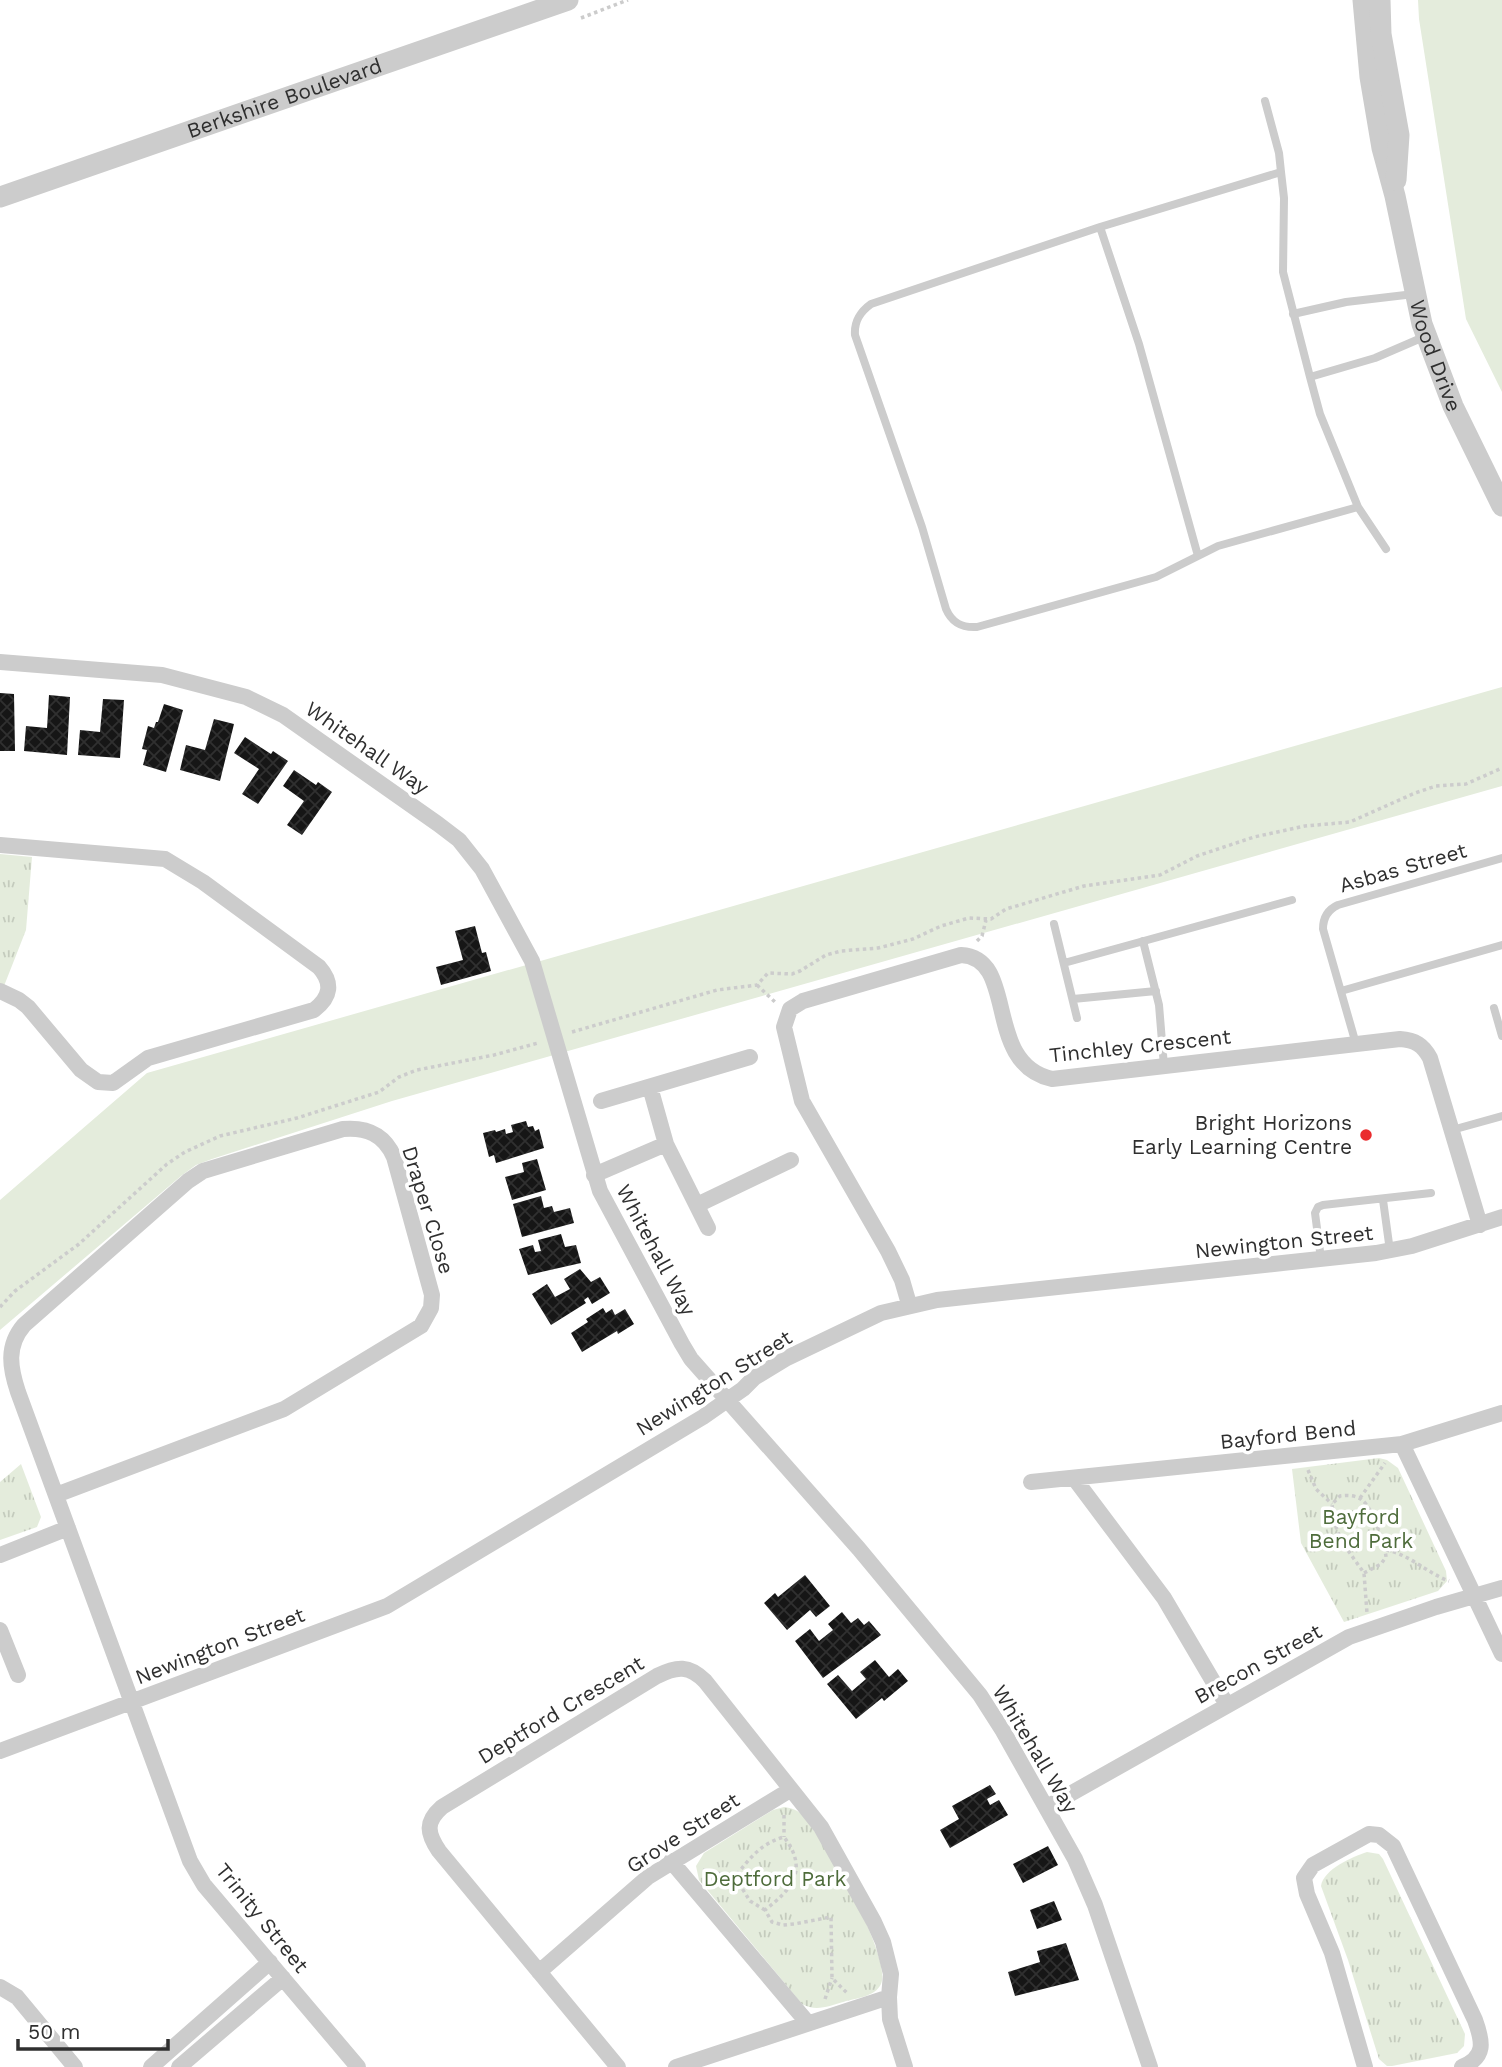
<svg xmlns="http://www.w3.org/2000/svg" width="1502" height="2067" viewBox="0 0 1502 2067" font-family="'Work Sans',sans-serif">
<style>
.green{fill:#e4ecdc}
.park{fill:url(#park-tufts)}
.building{fill:url(#building-cross-hatch)}
.lines{fill:none;stroke-linecap:round;stroke-linejoin:round}
.path{stroke:#ccc;stroke-width:3.5;stroke-dasharray:3.5 3.5;stroke-linecap:butt}
.service{stroke:#ccc;stroke-width:8}
.minor{stroke:#ccc;stroke-width:16}
.tertiary{stroke:#ccc;stroke-width:21}
.poi-dot{fill:#ea2c2e;stroke:#fff;stroke-width:2.5}
.labels{text-anchor:middle;stroke-width:7;stroke-linejoin:round;paint-order:stroke}
.street-label{font-size:21px;fill:#2f2f2f;stroke:#fff}
.poi-label{font-size:21px;fill:#2f2f2f;stroke:#fff;text-anchor:end}
.park-label{font-size:21px;fill:#4e6c3b;stroke:#fff}
</style>
<defs>
<pattern id="park-tufts" width="24" height="20" patternUnits="userSpaceOnUse" patternTransform="scale(1.75)"><rect width="24" height="20" fill="#e4ecdc"/><path d="M3 7l-1-3M5 7V3M7 7l1-3M15 17l-1-3M17 17v-4M19 17l1-3" fill="none" stroke="#c4cbbd"/></pattern>
<pattern id="building-cross-hatch" width="8" height="8" patternUnits="userSpaceOnUse" patternTransform="scale(1.75)"><rect width="8" height="8" fill="#161616"/><path d="M0 0l8 8M0 8l8-8" fill="none" stroke="#303030"/></pattern>
</defs>
<rect width="100%" height="100%" fill="#fff"/>
<path class="green" d="M1418 0H1502V392L1466 319 1419 19Z
M1502 687V786L392 1101 212 1159 196 1165 181 1176 0 1330V1200L147 1073Z"/>
<path class="park" d="M0 854 32 857 26 930 4 986 0 984Z
M1379 1458 1387 1460 1398 1468 1446 1571 1447 1581 1438 1591 1344 1622 1301 1543 1292 1469Z
M21 1464 41 1517 37 1527 0 1540V1482Z
M784 1807C792 1808 798 1810 803 1816 823 1838 893 1957 881 1984 875 1997 856 1998 843 2002 829 2006 816 2012 802 2004L699 1880 696 1866 704 1853 773 1810Z
M1367 1852 1379 1854 1383 1859 1465 2034 1464 2046 1457 2053 1392 2066H1387L1379 2059 1348 1960 1321 1886C1324 1869 1352 1857 1367 1852Z"/>
<path class="building" d="M0 693 14 694 15 751H0Z
M49 695 70 697 67 755 24 751 26 726 47 728Z
M103 699 124 700 120 758 78 755 80 730 100 732Z
M164 704 183 710 166 772 143 765 147 750 142 749 148 726 154 728 156 722H158Z
M214 719 234 724 220 781 180 770 186 745 205 750Z
M245 737 271 754 273 751 288 761 258 804 242 794 259 769 234 753Z
M294 770 316 785 318 782 332 792 302 835 287 825 304 801 283 786Z
M475 926 482 953 486 952 491 971 441 985 436 967 463 960 455 931Z
M526 1121 528 1127 533 1126 535 1131 539 1129 544 1148 496 1163 494 1155 489 1157 483 1133 495 1130 496 1132 505 1129 506 1134 513 1132 511 1125Z
M537 1159 546 1190 512 1200 505 1177 524 1172 522 1163Z
M541 1196 544 1208 552 1206 554 1212 570 1208 574 1223 522 1237 513 1204Z
M561 1234 565 1247 576 1245 581 1263 528 1275 519 1249 533 1245 535 1252 541 1251 538 1240Z
M580 1269 591 1282 600 1277 610 1293 592 1304 588 1297 584 1300 586 1303 551 1325 532 1294 547 1284 555 1297 570 1289 564 1279Z
M603 1308 606 1313 612 1309 615 1315 625 1309 634 1324 618 1334 617 1331 582 1352 571 1333 588 1322 586 1319Z
M805 1575 830 1606 816 1617 810 1610 787 1630 764 1603 775 1593 778 1597Z
M842 1612 851 1623 858 1618 864 1625 869 1621 881 1635 823 1678 795 1641 810 1629 819 1641 833 1630 828 1624Z
M875 1660 889 1677 898 1669 908 1681 884 1701 882 1698 856 1719 827 1684 838 1675 852 1691 866 1679 860 1672Z
M990 1785 996 1794 987 1799 990 1805 999 1800 1008 1815 950 1848 940 1830 959 1819 952 1806Z
M1048 1846 1058 1865 1023 1883 1013 1864Z
M1054 1901 1062 1920 1037 1929 1030 1910Z
M1066 1943 1079 1980 1015 1996 1008 1972 1040 1962 1037 1951Z"/>
<g class="lines">
<path class="path" d="M581 18 628 0
M977 941 982 936 986 920
M757 985 776 1003
M572 1032 717 990 757 985 768 973 792 974 800 971 826 955 841 951 878 948 913 939 941 926 969 918 991 919 1006 909 1084 886 1160 875 1197 856 1254 837 1305 826 1350 822 1415 793 1436 786 1466 784 1502 768
M0 1307 15 1291 79 1244 167 1164 185 1152 220 1136 297 1118 360 1098 379 1092 399 1077 417 1070 494 1055 538 1043
M1308 1470 1316 1489 1332 1504
M1360 1498 1385 1463
M1386 1550C1409 1554 1427 1573 1449 1581
M1364 1573 1381 1564 1386 1557C1385 1545 1372 1507 1362 1500 1356 1495 1347 1495 1340 1496L1332 1504 1334 1522 1342 1542 1364 1573 1367 1613
M784 1815V1837
M703 1870 735 1877
M765 1910 750 1901 735 1877C749 1859 761 1843 784 1837 809 1870 792 1889 765 1910L772 1922 783 1925 794 1924 831 1917 832 1978 848 1994
M825 1999 832 1978"/>
<path class="service" d="M1265 101 1279 153 1281 172 1284 198 1283 272 1310 377 1320 414 1358 507 1386 549
M1281 172 1100 227 871 304C860 312 854 321 855 335L922 527 946 609C952 623 962 628 977 627L1156 577 1218 546 1358 507
M1100 227 1139 344 1198 556
M1293 314 1346 302 1414 294
M1310 377 1375 358 1426 336
M1054 924 1077 1018
M1143 941 1159 1005 1164 1066
M1064 963 1292 900
M1341 991 1502 945
M1073 999 1156 991
M1494 1008 1502 1036
M1356 1044 1323 929C1323 918 1327 910 1338 905L1502 858
M1452 1130 1502 1116
M1383 1200 1390 1251
M1321 1259 1315 1213 1318 1207 1323 1205 1431 1193"/>
<path class="minor" d="M0 662 162 675 246 697 283 715 438 824 459 840 482 869 532 961 600 1191 682 1344 691 1359 859 1549 980 1695 1003 1731 1075 1859 1095 1905 1150 2067
M0 845 165 859 203 882 319 967C333 983 331 997 314 1010L148 1058 113 1083 98 1082 81 1070 28 1007 19 1000 0 991
M650 1087 666 1144 708 1228
M601 1101 750 1057
M594 1175 666 1144
M697 1205 791 1160
M909 1304 902 1280 888 1251 802 1101 784 1027 790 1009 803 1001 961 955C1019 958 982 1063 1052 1079L1400 1039C1415 1040 1423 1045 1430 1058L1480 1225
M1402 1444 1502 1654
M1074 1478 1164 1598 1227 1705
M1031 1482 1402 1444 1502 1413
M56 1495 284 1409 421 1326 431 1308 432 1295 394 1157C384 1134 366 1127 343 1129L203 1171 188 1181 24 1325C6 1346 10 1368 18 1392L190 1861 204 1885 358 2067
M0 1555 68 1528
M0 1630 18 1675
M0 1751 387 1606 703 1417 743 1389 754 1378 787 1358 881 1313 937 1300 1376 1253 1412 1246 1502 1217
M1047 1807 1349 1637 1436 1607 1502 1588
M671 1861 807 2022
M539 1972 648 1877 790 1790
M0 1987 17 1997 75 2067
M889 1997 890 2019 905 2067
M151 2067 270 1962
M179 2067 283 1978
M618 2067 439 1851C427 1833 425 1822 442 1807L657 1676C677 1666 689 1665 705 1681L821 1827 874 1922 883 1942 891 1974 889 1997 676 2067
M1365 2067 1332 1953 1307 1894 1304 1878 1313 1865 1369 1834 1379 1835 1393 1846 1475 2020C1483 2042 1486 2057 1462 2067"/>
<g class="tertiary">
<path id="s1" d="M1363 0 1370 77 1382 148 1395 196 1422 324 1453 406 1502 506"/>
<path d="M1380 0 1381 34 1399 135 1396 180"/>
<path id="s2" d="M0 197 568 0"/>
</g>
</g>
<circle class="poi-dot" cx="1366" cy="1135" r="7"/>
<g class="labels">
<g class="street-label">
<text dy="7" stroke="none"><textPath href="#s2" startOffset="301">Berkshire Boulevard</textPath></text>
<text dy="7" stroke="none"><textPath href="#s1" startOffset="364">Wood Drive</textPath></text>
<text transform="translate(367 748) rotate(35)" y="7">Whitehall Way</text>
<text transform="translate(1403 868) rotate(-16)" y="7">Asbas Street</text>
<text transform="translate(1140 1046) rotate(-6)" y="7">Tinchley Crescent</text>
<text transform="translate(428 1210) rotate(73)" y="7">Draper Close</text>
<text transform="translate(1284 1242) rotate(-6)" y="7">Newington Street</text>
<text transform="translate(656 1250) rotate(62)" y="7">Whitehall Way</text>
<text transform="translate(714 1383) rotate(-32)" y="7">Newington Street</text>
<text transform="translate(1288 1435) rotate(-6)" y="7">Bayford Bend</text>
<text transform="translate(220 1646) rotate(-21)" y="7">Newington Street</text>
<text transform="translate(1258 1664) rotate(-29)" y="7">Brecon Street</text>
<text transform="translate(561 1710) rotate(-31)" y="7">Deptford Crescent</text>
<text transform="translate(1035 1749) rotate(59)" y="7">Whitehall Way</text>
<text transform="translate(683 1833) rotate(-33)" y="7">Grove Street</text>
<text transform="translate(262 1918) rotate(51)" y="7">Trinity Street</text>
</g>
<g class="poi-label">
<text x="1352" y="1130">Bright Horizons<tspan x="1352" dy="24">Early Learning Centre</tspan></text>
</g>
<g class="park-label">
<text x="1361" y="1524">Bayford<tspan x="1361" dy="24">Bend Park</tspan></text>
<text x="775" y="1886">Deptford Park</text>
</g>
</g>
<path d="M18 2039v10h150v-10" fill="none" stroke="#2f2f2f" stroke-width="3.5"/>
<text x="28" y="2039" font-size="21" fill="#2f2f2f" stroke="#ffffff" stroke-width="5" paint-order="stroke">50 m</text>
</svg>
